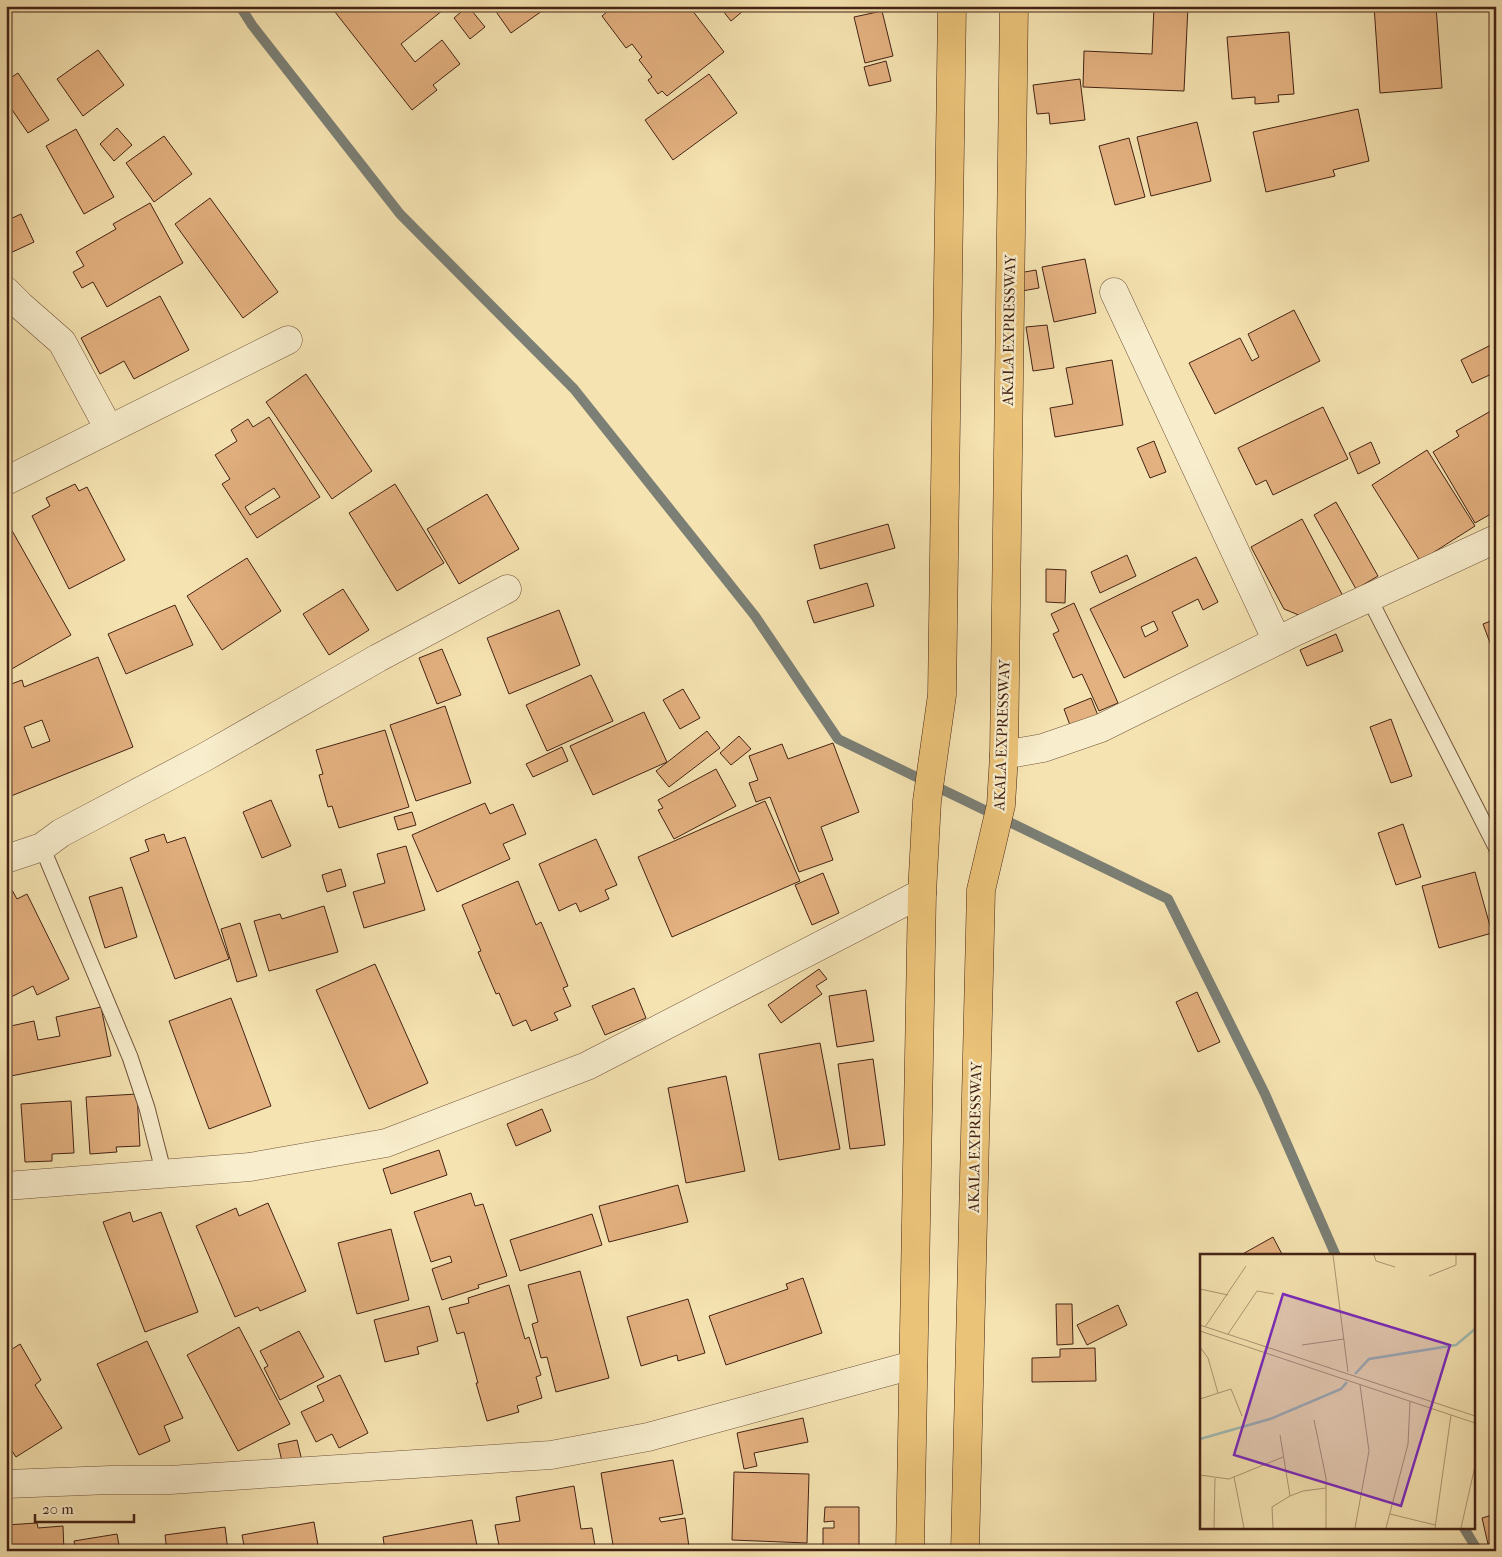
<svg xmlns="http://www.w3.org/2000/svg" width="1502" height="1557" viewBox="0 0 1502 1557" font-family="'IM FELL French Canon',serif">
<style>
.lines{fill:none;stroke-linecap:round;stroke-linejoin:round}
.stream{stroke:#7b7f75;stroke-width:10}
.building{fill:#e3b07f;stroke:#442314;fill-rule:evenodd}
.lane-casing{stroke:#70533b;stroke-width:17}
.street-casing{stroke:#70533b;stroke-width:29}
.primary-casing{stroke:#442314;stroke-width:29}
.lane{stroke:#f8edcc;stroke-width:15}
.street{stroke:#f8edcc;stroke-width:28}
.primary{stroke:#eac278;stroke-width:28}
.labels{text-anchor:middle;stroke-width:4.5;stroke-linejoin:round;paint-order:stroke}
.street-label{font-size:15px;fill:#442314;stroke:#f8edcc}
.inset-river{fill:none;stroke:#a0bcb6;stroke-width:2.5}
.inset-road{fill:none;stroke:#ae9672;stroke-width:1}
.view{fill:#7b2cbf;fill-opacity:0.15;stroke:#7b2cbf;stroke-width:2.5}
.inset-edge{fill:none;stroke:#442314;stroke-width:2.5}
</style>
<rect width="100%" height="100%" fill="#f5e3b1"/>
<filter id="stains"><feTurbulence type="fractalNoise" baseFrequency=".004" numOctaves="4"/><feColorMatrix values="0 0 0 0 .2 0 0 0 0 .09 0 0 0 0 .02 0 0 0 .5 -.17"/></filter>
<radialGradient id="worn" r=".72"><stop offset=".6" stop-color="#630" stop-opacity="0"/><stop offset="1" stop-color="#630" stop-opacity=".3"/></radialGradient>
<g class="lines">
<path class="stream" d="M240 6 252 25 400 214 574 389 755 616 838 739 1168 899 1265 1094 1336 1256
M1464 1528 1478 1551"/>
</g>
<path class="building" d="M342 6H448L401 44 415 62 442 40 460 64 433 85 437 90 412 110 335 12Z
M468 6 485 27 470 39 454 18Z
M492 6H549L511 33Z
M614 6H689L724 52 667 96 662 91 658 94 648 80 652 77 639 60 642 57 632 44 626 48 602 16Z
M719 6H749L731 21Z
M1154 6H1188L1184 91 1083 87 1084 51 1152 54Z
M1374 6H1436L1442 88 1380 93Z
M882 11 893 56 865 63 854 17Z
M1289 32 1294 94 1278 95 1279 102 1255 104V97L1232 99 1227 37Z
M98 50 124 85 83 116 57 79Z
M886 61 891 81 869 86 864 67Z
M18 73 49 120 28 133 6 101V81Z
M709 74 737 113 673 160 645 120Z
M1080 79 1085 120 1050 124 1049 113 1037 114 1033 85Z
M1358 109 1369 161 1333 170 1335 176 1266 192 1253 132Z
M1197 122 1211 181 1151 196 1137 137Z
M117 128 132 145 114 161 100 144Z
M76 129 114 197 84 214 46 146Z
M164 136 192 174 154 202 126 163Z
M1129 138 1145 197 1115 205 1099 146Z
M210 198 278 292 243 318 175 224Z
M150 203 183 263 107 307 93 282 82 288 73 272 84 266 76 252 116 229 113 224Z
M21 214 34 242 6 255V221Z
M1085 259 1096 313 1054 322 1042 267Z
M1036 270 1039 288 1022 291 1019 273Z
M160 296 189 350 134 379 124 361 100 374 81 338Z
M1294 310 1320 361 1215 414 1189 363 1240 338 1252 361 1259 357 1248 334Z
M1047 325 1054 368 1033 371 1026 327Z
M1491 345 1496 355V372L1472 383 1461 360Z
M1112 360 1123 425 1055 437 1050 408 1073 404 1066 368Z
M306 374 372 471 332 499 266 402Z
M1323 407 1348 459 1273 495 1266 480 1256 485 1238 448Z
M1496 408V511L1475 523 1433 452 1459 436 1456 431Z
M269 417 320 497 257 538 222 484 230 479 215 455 237 441 231 430 248 419 253 427ZM274 488 280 497 250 515 245 507Z
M1154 441 1166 472 1150 478 1137 448Z
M1371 442 1380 463 1358 474 1349 453Z
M1427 450 1475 526 1420 561 1372 485Z
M75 484 79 491 87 487 125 560 69 589 32 516 50 506 46 498Z
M395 484 444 563 397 591 349 513Z
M487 494 519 549 459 584 427 529Z
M1336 502 1378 576 1356 589 1314 515Z
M1302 519 1344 598 1306 618 1284 609 1251 547Z
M6 520 71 635 10 670 6 664Z
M888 524 895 548 820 569 814 545Z
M1127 555 1136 576 1100 593 1091 572Z
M1196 557 1218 602 1203 610 1198 599 1172 612 1188 646 1124 678 1090 609ZM1154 621 1158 630 1145 637 1141 627Z
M247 558 281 611 222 650 187 596Z
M1046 569 1066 570 1065 603 1046 602Z
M867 583 874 606 814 623 807 601Z
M343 589 369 630 329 655 303 614Z
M1074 603 1118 703 1099 711 1082 674 1073 678 1053 634 1059 631 1051 614Z
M175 605 193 645 126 674 108 634Z
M559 610 580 665 509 694 487 638Z
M1496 619V659L1483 624Z
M1336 634 1343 651 1307 666 1300 650Z
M442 649 461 695 437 704 419 658Z
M98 657 133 747 6 798V686L22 680 24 687ZM42 720 50 741 32 748 24 727Z
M591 675 613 721 547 751 526 705Z
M683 689 700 718 680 729 663 700Z
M1091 698 1099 718 1071 728 1064 709Z
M445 706 471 783 416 801 390 725Z
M644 712 667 762 593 795 570 746Z
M1391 719 1412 776 1391 783 1370 727Z
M385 730 409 807 339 828 332 806 328 807 319 775 323 774 316 750Z
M707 731 720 748 669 787 656 771Z
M739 736 751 749 731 765 720 753Z
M833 743 859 812 821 827 833 860 799 872 770 797 756 802 749 783 758 780 749 756 782 744 788 759Z
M562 747 568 761 533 777 526 764Z
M716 769 736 806 674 839 658 810 663 808 658 800Z
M271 800 291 846 262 858 243 812Z
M765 801 800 881 672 937 638 857Z
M485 803 490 814 513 804 526 834 503 844 510 859 437 892 412 835Z
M412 812 416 825 398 830 394 817Z
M1403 824 1421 877 1396 885 1378 833Z
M164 834 167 843 185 837 229 959 175 979 130 858 149 851 145 840Z
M596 839 617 885 605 890 609 899 580 912 576 903 559 911 539 864Z
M406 846 425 910 364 928 353 892 385 883 377 854Z
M341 869 346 886 327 892 322 875Z
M1475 872 1492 933 1439 948 1422 886Z
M823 873 839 913 812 925 795 885Z
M518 881 536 925 541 922 568 986 563 988 571 1006 554 1013 558 1020 531 1031 526 1020 513 1026 499 993 496 994 478 952 481 951 462 905Z
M122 887 137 937 105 948 89 897Z
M12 890 17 899 27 894 69 979 37 995 33 986 7 999 6 893Z
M324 906 338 952 269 971 254 921 280 914 282 919Z
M240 923 257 976 237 982 221 929Z
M375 964 428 1083 369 1109 316 990Z
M819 969 827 979 816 986 822 994 781 1023 768 1005Z
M634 988 646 1018 605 1035 592 1006Z
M866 990 874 1041 837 1047 829 996Z
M1197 992 1220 1042 1198 1052 1176 1002Z
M231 998 271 1106 209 1129 169 1021Z
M101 1007 111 1056 6 1077V1027L34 1021 38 1040 60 1036 56 1017Z
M820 1043 840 1149 779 1160 759 1054Z
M873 1059 885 1145 850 1149 838 1064Z
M726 1076 745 1171 686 1183 668 1088Z
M137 1094 140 1146 116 1147 117 1152 90 1154 86 1097Z
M71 1101 74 1153 52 1154V1161L25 1162 21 1104Z
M542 1109 551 1131 516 1146 507 1124Z
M6 1144 12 1161 6 1164Z
M439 1150 447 1175 391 1194 383 1169Z
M678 1185 688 1222 609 1242 599 1206Z
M471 1193 475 1206 483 1204 507 1276 478 1285 479 1288 442 1300 432 1269 452 1262 450 1256 431 1262 414 1212Z
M268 1203 306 1291 260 1311 258 1307 235 1317 196 1226 236 1208 239 1216Z
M130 1212 133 1222 161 1212 198 1312 145 1332 103 1222Z
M592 1214 602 1245 520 1271 510 1240Z
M391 1229 409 1300 357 1314 338 1243Z
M1273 1237 1283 1256H1239Z
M580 1271 609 1378 556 1392 547 1357 541 1358 532 1324 538 1322 528 1285Z
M803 1278 822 1333 726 1365 709 1316 788 1289 786 1284Z
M509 1285 525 1339 529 1337 541 1375 536 1377 542 1398 517 1406 519 1412 487 1421 476 1383H478L464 1332 457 1334 449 1308 469 1303 468 1298Z
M688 1299 705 1353 678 1361 677 1355 641 1366 627 1317Z
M1056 1304H1072L1073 1344 1057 1345Z
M1118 1305 1127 1325 1087 1345 1077 1325Z
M429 1306 438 1341 417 1347 419 1354 385 1362 374 1320Z
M239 1327 290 1424 238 1451 187 1355Z
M299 1331 324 1377 280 1400 264 1368 268 1366 260 1351Z
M147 1341 183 1418 164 1426 170 1441 139 1455 97 1364Z
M20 1344 41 1380 35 1385 62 1428 16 1457 6 1442V1353Z
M1095 1348 1096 1381 1032 1382V1358L1060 1357V1349Z
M340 1375 368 1433 339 1448 332 1434 316 1442 301 1412 324 1401 317 1386Z
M803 1418 808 1442 754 1453 757 1466 744 1469 737 1433Z
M297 1440 302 1461 283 1466 278 1444Z
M673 1460 683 1514 659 1518 661 1522 685 1518 689 1547 665 1551H614L601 1473Z
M734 1472 809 1474 807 1543 732 1540Z
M574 1486 581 1529 592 1528 595 1546 568 1551H500L495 1525 520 1521 516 1497Z
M825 1507H859V1551H823V1528H834V1521L824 1522Z
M1496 1514V1542L1488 1544 1482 1518Z
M472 1520 478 1551H385L383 1537Z
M314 1522 319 1551H245L242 1535Z
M37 1523 38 1528 63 1526 64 1551H6V1525Z
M225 1527 228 1551H167L165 1535Z
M117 1534 120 1551H76L74 1541Z
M1458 1545 1461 1551H1446Z"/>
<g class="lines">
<defs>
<path id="lane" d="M1369 598 1496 847
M42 847 130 1057 147 1108 164 1174"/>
<path id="street" d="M6 291 21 306 62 342 109 429
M1114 292 1277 641
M6 481 288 340
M1004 755 1043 748 1101 728 1297 631 1496 539
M6 859 42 847 61 833 205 757 378 658 507 589
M6 1186 250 1167 386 1143 587 1066 922 893
M6 1484 111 1480H170L551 1455 648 1437 913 1365"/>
<path id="primary" d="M910 1551 922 893 927 801 942 695 952 6
M965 1551 981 890 1001 805 1004 755 1014 6"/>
</defs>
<use href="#lane" class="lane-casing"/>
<use href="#street" class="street-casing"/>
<use href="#primary" class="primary-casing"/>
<use href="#lane" class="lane"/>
<use href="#street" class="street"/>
<use href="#primary" class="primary"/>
</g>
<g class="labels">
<g class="street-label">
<text transform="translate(1009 330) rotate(-89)" y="5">AKALA EXPRESSWAY</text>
<text transform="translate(1002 735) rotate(-88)" y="5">AKALA EXPRESSWAY</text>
<text transform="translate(975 1137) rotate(-89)" y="5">AKALA EXPRESSWAY</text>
</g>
</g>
<g transform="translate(1200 1254)">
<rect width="275" height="275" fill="#f5e3b1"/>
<path class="inset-river" d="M155 120 169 105 256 91 275 75M0 185 70 165 141 135 147 128"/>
<path class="inset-road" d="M133 1 148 118M174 1 176 7 195 13M229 22 256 11V1M0 35 28 41M0 71 275 162M5 73 46 12M0 77 275 169M28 80 57 37 74 40M102 91 144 85M0 93 8 104 18 139M0 145 31 135 42 162M114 166 126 224V274M80 181 90 242 103 237 126 234M0 221 29 225 83 203M34 223 44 274M190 260 235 271M14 274 15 224M73 274 72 253 90 242M155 274 169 197 160 131M186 274 208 190 210 148M235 274 251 161M261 274 275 212"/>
<path class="view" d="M83 40 250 91 201 252 34 201Z"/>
<rect width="275" height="275" class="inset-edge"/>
</g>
<rect width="1502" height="1557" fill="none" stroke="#f5e3b1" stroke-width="25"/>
<rect x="8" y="8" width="1487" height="1542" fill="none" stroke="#442314" stroke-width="2.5"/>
<rect x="12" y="12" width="1477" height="1532" fill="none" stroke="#442314"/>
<path d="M35 1514v8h99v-8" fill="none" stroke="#442314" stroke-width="2.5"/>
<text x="42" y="1514" font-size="15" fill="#442314" stroke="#f8edcc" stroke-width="4" paint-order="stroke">20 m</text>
<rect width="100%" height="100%" filter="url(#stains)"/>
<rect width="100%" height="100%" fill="url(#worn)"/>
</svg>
